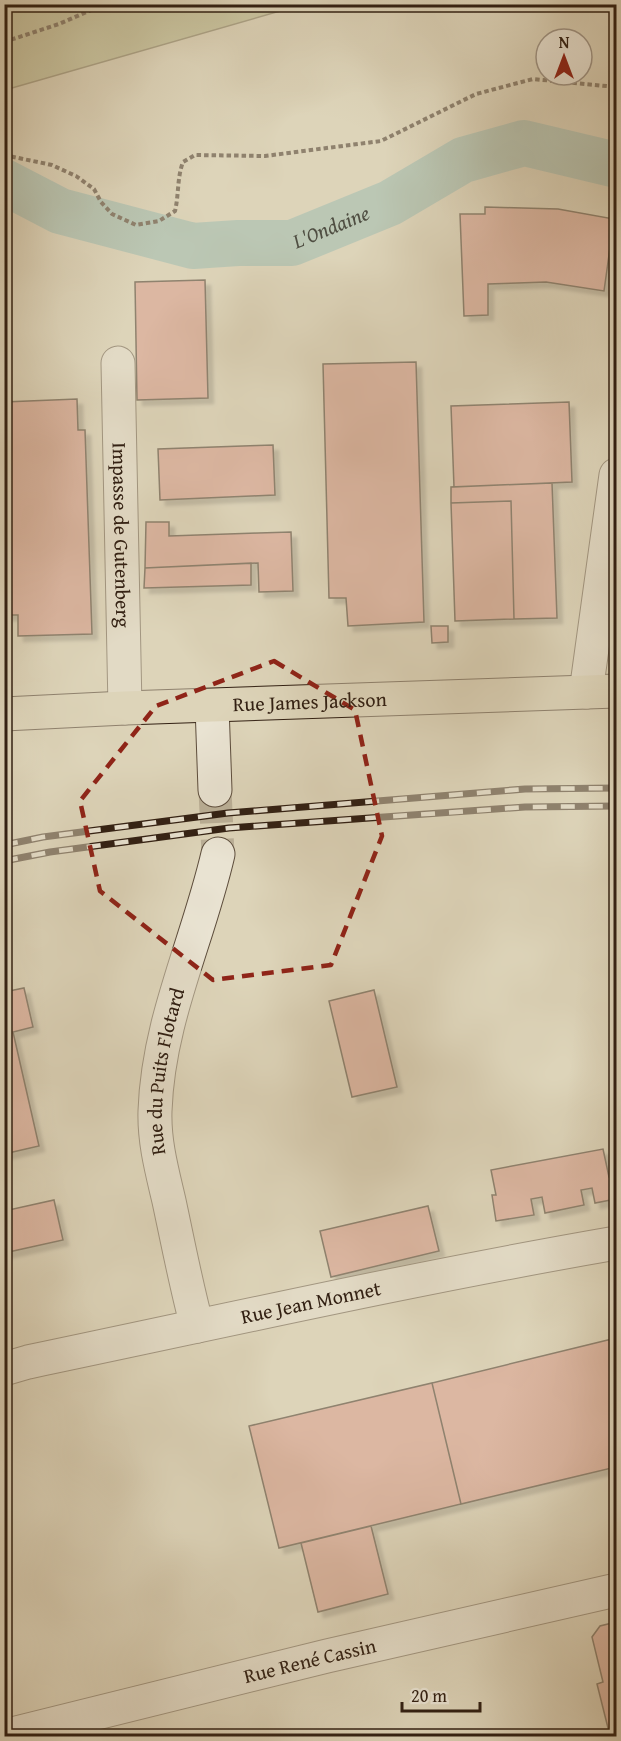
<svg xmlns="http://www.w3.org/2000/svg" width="621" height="1741" viewBox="0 0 621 1741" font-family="'Gentium Book Plus',serif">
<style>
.green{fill:#b8bb8b;stroke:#756e4f;stroke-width:1.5}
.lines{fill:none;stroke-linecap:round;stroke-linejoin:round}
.river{stroke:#93b8ae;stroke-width:46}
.building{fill:#db9486;stroke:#322013;stroke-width:1.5;filter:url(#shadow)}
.minor-tunnel{stroke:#bbb098;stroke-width:33;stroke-dasharray:33 16;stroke-linecap:butt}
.minor-casing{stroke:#5d4d3c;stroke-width:35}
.major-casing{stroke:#322013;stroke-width:35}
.path{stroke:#322013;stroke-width:4;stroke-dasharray:4.5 3;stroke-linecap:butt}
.minor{stroke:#e9e3d2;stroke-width:33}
.major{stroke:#ddd4b9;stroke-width:33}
.rail-casing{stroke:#322013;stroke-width:7}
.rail{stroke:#e9e3d2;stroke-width:4.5;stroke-dasharray:14;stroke-linecap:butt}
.marked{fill:none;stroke:#8f2418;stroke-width:4.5;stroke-dasharray:12 8;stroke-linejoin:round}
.labels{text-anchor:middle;stroke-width:4.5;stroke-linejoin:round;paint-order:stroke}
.street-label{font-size:20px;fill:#322013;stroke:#e9e3d2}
.water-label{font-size:21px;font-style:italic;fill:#4f4e42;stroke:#e9e3d2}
</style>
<defs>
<filter id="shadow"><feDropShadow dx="5.5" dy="5.5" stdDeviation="1.5" flood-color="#0004"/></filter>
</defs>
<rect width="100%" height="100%" fill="#ddd4b9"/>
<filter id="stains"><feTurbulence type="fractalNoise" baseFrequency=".00333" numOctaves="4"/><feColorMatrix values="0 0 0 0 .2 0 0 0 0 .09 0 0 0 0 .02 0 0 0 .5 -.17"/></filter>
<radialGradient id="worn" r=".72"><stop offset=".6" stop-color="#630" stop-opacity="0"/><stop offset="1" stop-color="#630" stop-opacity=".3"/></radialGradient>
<path class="green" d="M5 4H301V5L5 90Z"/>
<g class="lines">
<path class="river" id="s1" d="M4 182 60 211 193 246 238 243H292L390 203 463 160 524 143 616 165"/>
</g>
<path class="building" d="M485 207 558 209 614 219 604 291 546 282 488 284V315L464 316 460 214H485Z
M205 280 208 398 137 400 135 282Z
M416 362 424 622 348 626 346 598H329L323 364Z
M77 399 78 430H85L92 634 18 636V615H4V402Z
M569 402 572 482 454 487 451 406Z
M273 445 275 495 160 500 158 449Z
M552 483 557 618 514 619 511 501 451 503V487Z
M511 501 514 619 455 621 451 503Z
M146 522H169V536L291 532 293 591 259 592 258 563 145 568Z
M251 563V585L144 588 145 568Z
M431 626H448V642L432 643Z
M24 988 33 1027 13 1032 39 1146 4 1154V992Z
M374 990 397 1087 352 1097 329 1001Z
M603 1149 609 1177H613L616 1199 595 1203 592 1188 581 1190 584 1205 545 1213 542 1197 531 1199 534 1215 496 1221 492 1195H496L491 1170Z
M54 1200 63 1240 4 1253V1211Z
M428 1206 439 1251 331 1277 320 1231Z
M616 1338V1467L461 1504 432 1383Z
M432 1383 461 1504 279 1548 249 1426Z
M371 1526 388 1594 318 1612 301 1543Z
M616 1622V1736H610L597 1684 603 1682 592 1637 600 1626Z"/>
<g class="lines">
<path class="minor-tunnel" d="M215 790 218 854"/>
<defs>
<g id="minor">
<path id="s2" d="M118 363 125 708"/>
<path d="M586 692 616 475"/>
<path d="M212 706 215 790"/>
<path id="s3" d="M197 1326C186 1285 178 1243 169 1201 162 1171 154 1142 155 1111 158 1020 198 941 218 854"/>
<path id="s4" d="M4 1369 28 1362C224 1321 419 1277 616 1243"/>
<path id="s5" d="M4 1736 327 1656 616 1590"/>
</g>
<g id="major">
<path id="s6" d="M4 714 125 708 616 691"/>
</g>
</defs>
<use href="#minor" class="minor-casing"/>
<use href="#major" class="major-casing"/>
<path class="path" d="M4 42 59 24 105 4
M4 155 52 165 76 176 94 189 101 202 112 214 136 225 159 221 175 211C179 194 177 178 183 162L195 155 265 156 381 141 476 94 533 79 616 87"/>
<use href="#minor" class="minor"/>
<use href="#major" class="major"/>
<defs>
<path id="rail" d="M4 845 43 837 228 813 525 789 616 788
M4 861 50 852 229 828 525 807 616 806"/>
</defs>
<use href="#rail" class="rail-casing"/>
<use href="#rail" class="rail"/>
</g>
<path d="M0 0H621V1741H0ZM274 661 355 710 382 836 331 965 213 980 100 891 80 801 156 706Z" fill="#ddd4b9" fill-opacity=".55" fill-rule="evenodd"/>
<path class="marked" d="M274 661 355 710 382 836 331 965 213 980 100 891 80 801 156 706Z"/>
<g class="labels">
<g class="street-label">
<text dy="7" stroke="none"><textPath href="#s2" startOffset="172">Impasse de Gutenberg</textPath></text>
<text dy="7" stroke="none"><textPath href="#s6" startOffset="306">Rue James Jackson</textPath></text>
<text dy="7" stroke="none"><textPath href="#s3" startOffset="260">Rue du Puits Flotard</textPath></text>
<text dy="7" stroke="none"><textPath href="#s4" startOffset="314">Rue Jean Monnet</textPath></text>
<text dy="7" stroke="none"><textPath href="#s5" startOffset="315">Rue René Cassin</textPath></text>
</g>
<g class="water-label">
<text dy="7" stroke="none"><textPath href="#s1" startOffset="342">L'Ondaine</textPath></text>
</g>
</g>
<rect width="621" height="1741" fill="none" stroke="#ddd4b9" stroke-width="24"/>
<rect x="6" y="6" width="609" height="1729" fill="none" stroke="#322013" stroke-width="3"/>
<rect x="12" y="12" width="597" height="1717" fill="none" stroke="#322013" stroke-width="1.5"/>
<g transform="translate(564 57)"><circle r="28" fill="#e9e3d2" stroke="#a09586" stroke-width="1.5"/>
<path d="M0-4.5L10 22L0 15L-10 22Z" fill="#8f2418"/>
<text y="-9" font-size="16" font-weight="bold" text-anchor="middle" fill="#322013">N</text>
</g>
<path d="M402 1702v9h78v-9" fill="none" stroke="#322013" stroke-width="3"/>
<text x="411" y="1702" font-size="18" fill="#322013" stroke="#e9e3d2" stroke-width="4.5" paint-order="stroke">20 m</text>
<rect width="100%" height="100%" filter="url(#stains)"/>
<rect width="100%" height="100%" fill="url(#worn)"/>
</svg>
